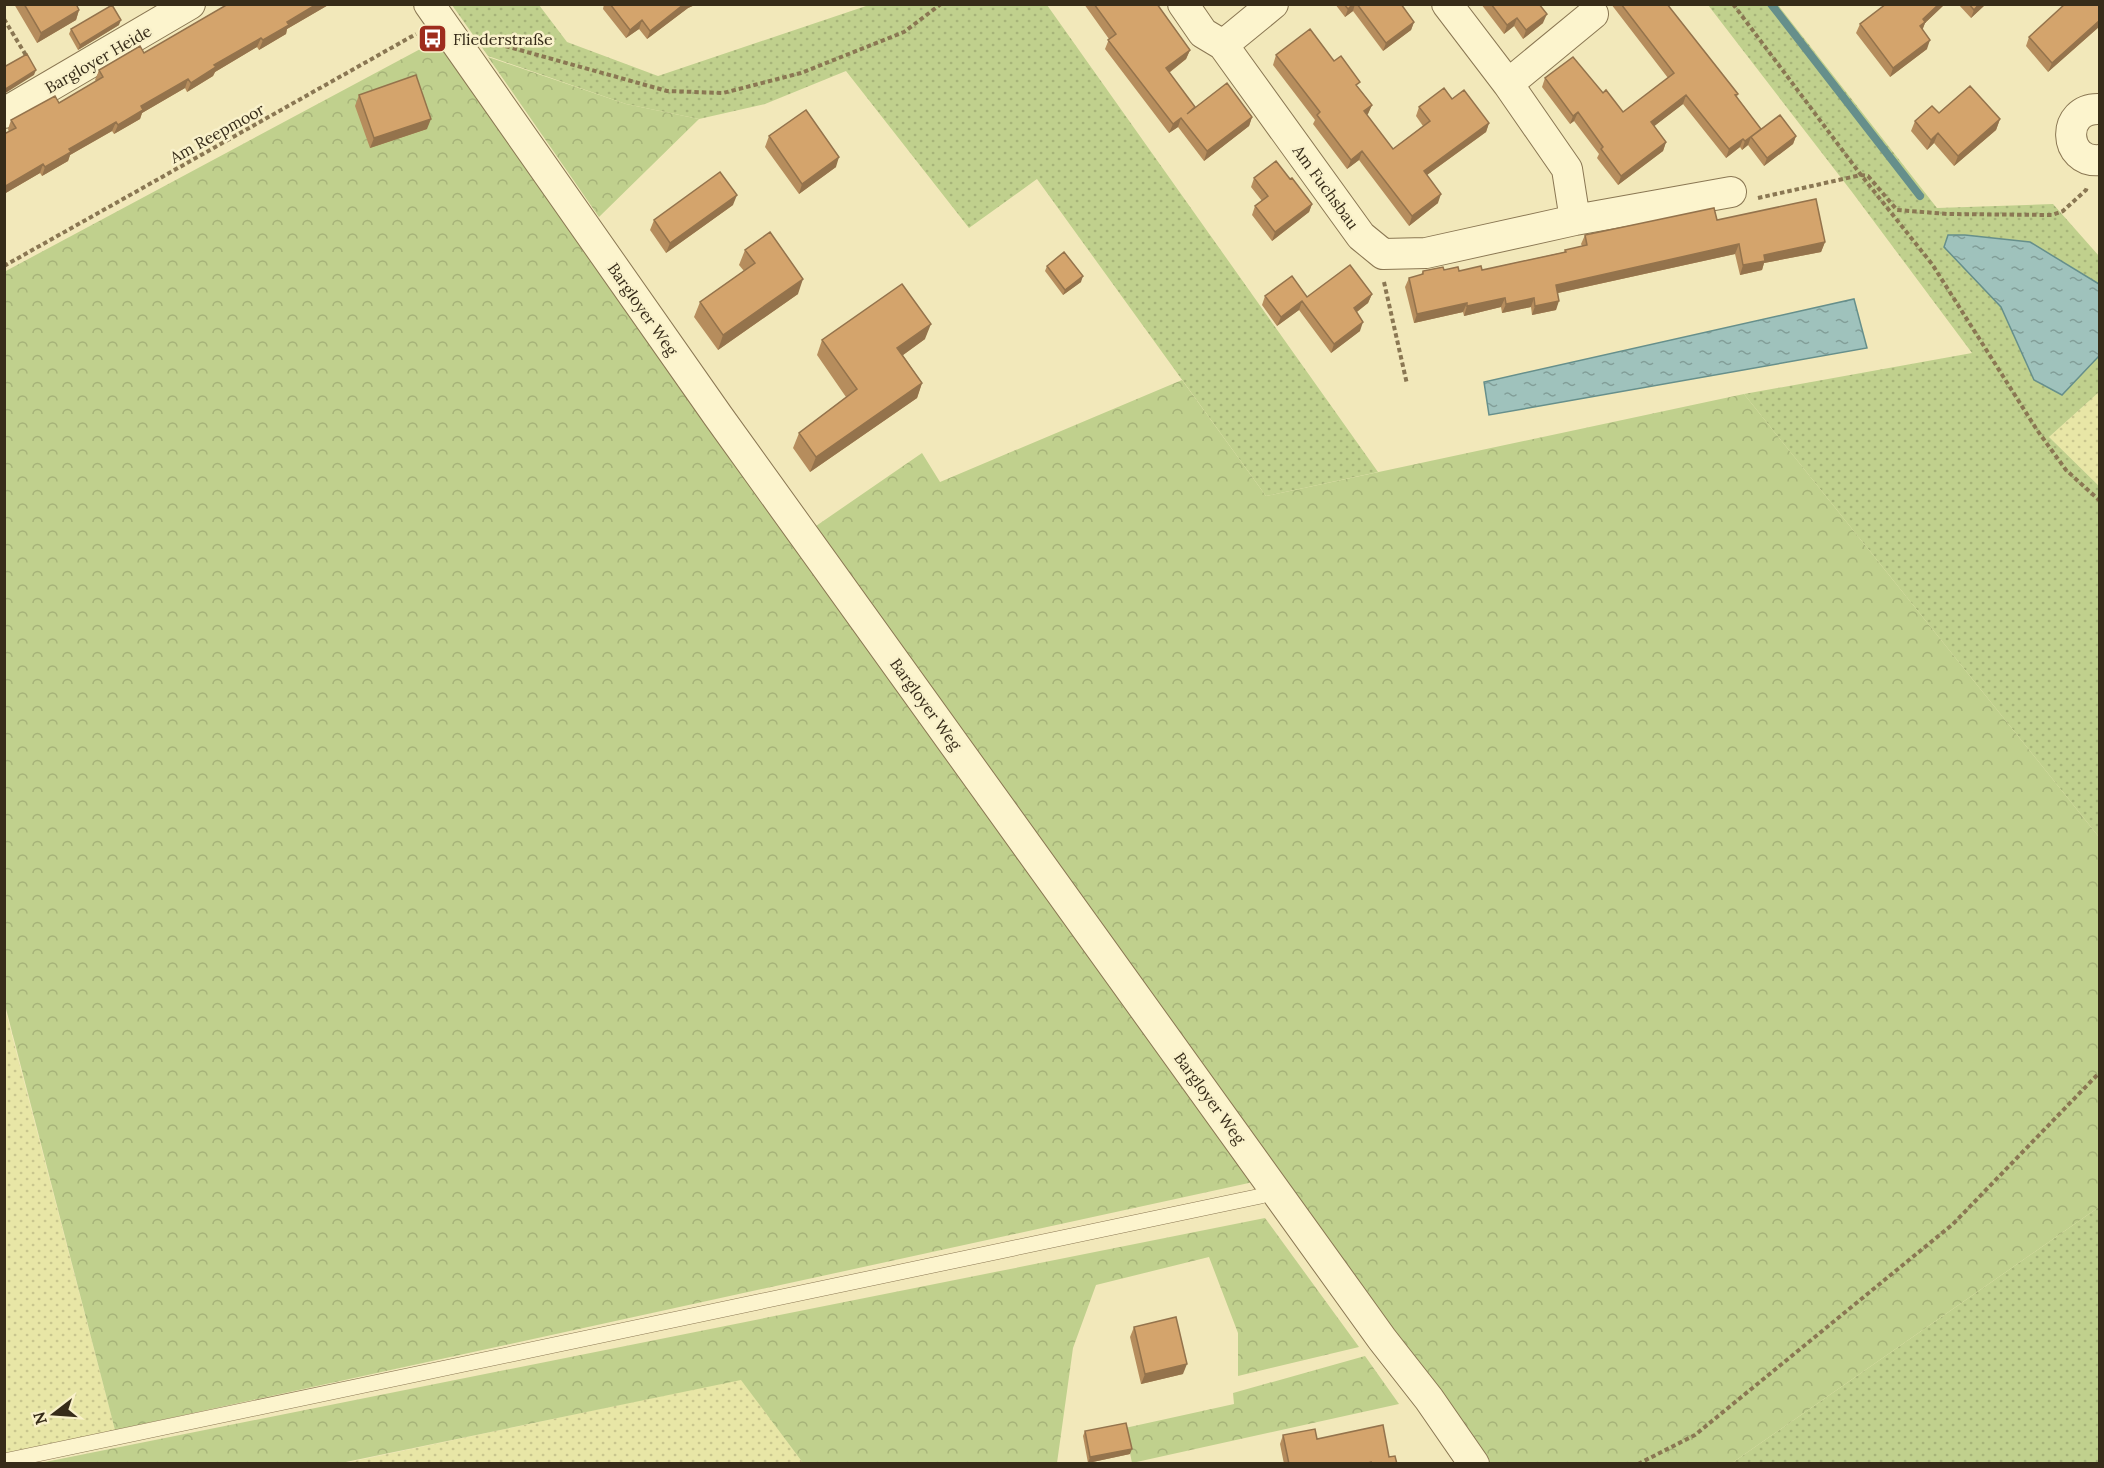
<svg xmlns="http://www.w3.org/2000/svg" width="2104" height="1468" viewBox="0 0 2104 1468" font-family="Lora,serif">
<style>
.farmland{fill:url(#farmland-dots)}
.green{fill:url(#green-dots)}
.forest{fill:url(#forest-crowns)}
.water{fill:url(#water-ripples);stroke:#668f8b;stroke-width:1.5}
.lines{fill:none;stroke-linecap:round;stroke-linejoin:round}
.stream{stroke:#668f8b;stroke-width:8}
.service-casing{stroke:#8a7753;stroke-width:16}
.minor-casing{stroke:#8a7753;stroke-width:32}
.path{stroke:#8a7753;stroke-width:4;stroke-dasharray:4.5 3;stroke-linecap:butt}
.service{stroke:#fcf4cd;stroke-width:15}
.minor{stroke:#fcf4cd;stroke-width:30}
.wall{fill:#b68d5d}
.shaded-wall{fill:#94734c}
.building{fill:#d4a46c;stroke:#94734c;stroke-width:1.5}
.labels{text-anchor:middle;stroke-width:5;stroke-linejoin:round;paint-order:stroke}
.poi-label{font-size:16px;fill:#372c19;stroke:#f9f1ca;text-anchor:start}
.street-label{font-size:16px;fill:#372c19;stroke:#f9f1ca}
</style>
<defs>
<pattern id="farmland-dots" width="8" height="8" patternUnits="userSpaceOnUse" patternTransform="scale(1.5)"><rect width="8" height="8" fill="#e8e6a6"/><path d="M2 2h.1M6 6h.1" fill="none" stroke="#c8c58e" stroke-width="1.8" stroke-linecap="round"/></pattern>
<pattern id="green-dots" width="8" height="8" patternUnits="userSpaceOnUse" patternTransform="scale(1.5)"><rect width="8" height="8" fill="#c0d08d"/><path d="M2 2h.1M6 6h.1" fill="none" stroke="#a6b379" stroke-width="1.8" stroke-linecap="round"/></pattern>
<pattern id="forest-crowns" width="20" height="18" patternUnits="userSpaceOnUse" patternTransform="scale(1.5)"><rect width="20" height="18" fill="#c0d08d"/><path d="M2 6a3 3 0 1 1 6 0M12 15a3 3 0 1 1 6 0" fill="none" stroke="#a6b379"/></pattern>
<pattern id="water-ripples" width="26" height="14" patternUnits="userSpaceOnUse" patternTransform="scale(1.5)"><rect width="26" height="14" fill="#9fc2bc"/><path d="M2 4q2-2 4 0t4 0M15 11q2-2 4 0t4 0" fill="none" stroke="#829e98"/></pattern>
</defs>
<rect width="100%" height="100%" fill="#f2e8ba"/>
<path class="farmland" d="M2099 392V486L2049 437Z
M4 1005 115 1430 5 1453H4Z
M741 1379 803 1463 341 1464Z"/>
<path class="green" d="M452 5H539L567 42 658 76 869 5H1047L1378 472 1266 496 1037 179 969 228 846 71 765 104 699 119 626 104 488 56Z
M1708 5H1778L1937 208 2053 204 2099 256V392L2049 437 2099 486V837L1744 394 1972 353 1852 192Z
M2099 1207V1463H1732Z"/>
<path class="forest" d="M439 39 1258 1181 115 1430 5 1005 4 272Z
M488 57 626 104 699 119 599 217Z
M1182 380 1266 496 1744 394 2099 837V1207L1732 1463H1487L1284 1190 816 526 922 453 940 482Z
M1265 1218 1359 1347 1238 1376V1333L1209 1257 1096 1285 1073 1348 1057 1463H803L741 1380 341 1463H40Z
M1365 1356 1399 1404 1132 1463 1125 1428 1234 1404 1233 1393Z"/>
<path class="water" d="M1948 235H1965L2030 242 2099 284V356L2062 395 2034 380 2001 307 1944 247Z
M1854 299 1867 348 1489 415 1484 382Z"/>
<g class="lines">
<path class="stream" d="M1771 4 1920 196"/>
<defs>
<path id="service" d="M4 1461 1261 1196 1274 1187"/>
<path id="minor" d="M429 4 718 416 1382 1339 1429 1399 1474 1464
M1183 4 1203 33 1223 45
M1273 4 1223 45 1361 236 1383 254 1426 253 1575 220 1731 192
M1447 4 1508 84 1567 169 1575 220
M1508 84 1593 14
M2100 109C2060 107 2063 164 2100 160
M4 113 190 4"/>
</defs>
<use href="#service" class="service-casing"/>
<use href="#minor" class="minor-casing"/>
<path class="path" d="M1733 4 1861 175 1932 264 2037 430 2066 470 2100 501
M4 19 27 57
M491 42 667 91 723 93 801 73 904 32 941 4
M1758 198 1861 175 1868 176 1897 210 1948 214 2052 215 2063 211 2086 190 2087 187
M4 266 416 34
M1384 282 1407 384
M1638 1464 1695 1435 1953 1224 2100 1072"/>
<use href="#service" class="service"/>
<use href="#minor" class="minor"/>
</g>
<path class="wall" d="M14 4H76L79 10 76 20 37 43Z
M228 4H330L287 29 286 34 259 50 257 47 215 72 213 76 187 92 185 88 142 113 140 119 114 134 112 131 70 155 68 161 42 176 40 173 4 194V134L9 132 8 129 11 120 59 103 96 81 95 80 99 70 144 53Z
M604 4H697L688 8 647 39 639 29 626 38 603 9Z
M1084 4H1157L1190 50 1186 59 1169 73 1195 107 1252 117 1249 126 1204 161 1178 127 1169 133 1105 49 1109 39Z
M1335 4H1401L1414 22 1411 30 1383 51 1353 11 1345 17Z
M1481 4H1539L1543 23 1523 39 1514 26 1504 34Z
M1611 4H1667L1738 94 1737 97 1761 129 1796 136 1793 144 1764 166 1748 145 1742 150 1740 147 1726 158 1683 104 1654 126 1666 142 1663 151 1618 185 1597 158 1599 154 1574 121 1570 124 1542 87 1545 78 1603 93 1623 112 1668 78Z
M1886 4H1945L1925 23 1922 30 1927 49 1890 77 1856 33 1860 24Z
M1958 4H1986L1971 18Z
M2100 4V26L2048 72 2026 46 2029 37Z
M119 25 78 50 69 34 71 29Z
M1276 55 1334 61 1358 87 1372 105 1367 115 1393 149 1423 126 1416 116 1419 107 1452 99 1489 123 1486 132 1427 175 1438 203 1409 226 1359 160 1347 169 1313 124 1315 120 1273 65Z
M359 95 427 129 370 148 355 106Z
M1939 113 2000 119 1996 130 1954 166 1934 143 1927 150 1911 131 1915 121Z
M769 136 836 167 799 194 765 147Z
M1254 178 1290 179 1312 204 1309 212 1272 241 1252 215 1255 206 1262 201 1251 187Z
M733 205 666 253 650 230 654 220Z
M1717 220 1825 242 1821 252 1764 263 1762 270 1740 275 1735 254 1558 293 1556 310 1532 315 1531 307 1502 313 1501 307 1464 316 1463 312 1414 323 1405 287 1409 278 1421 275 1423 271 1444 270 1459 271 1482 270 1564 252 1565 250 1582 246 1581 244 1585 235Z
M745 250 798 294 718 350 694 317 700 302 744 271 739 265Z
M1047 266 1081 282 1063 295 1045 271Z
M1372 294 1368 303 1357 312 1360 331 1331 353 1299 310 1277 326 1262 305 1265 296 1307 297Z
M925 339 903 355 922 383 917 398 810 472 793 448 799 433 846 397 817 355 822 340Z
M1134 1327 1183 1374 1141 1384 1130 1337Z
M1085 1431 1130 1454 1088 1463 1083 1436Z
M1283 1435 1317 1439 1389 1457 1397 1464H1284L1280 1444Z"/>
<path class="shaded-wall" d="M317 4H330L287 29 286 34 259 50 263 40 287 22Z
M684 4H697L688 8 647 39 650 31Z
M1353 4H1355L1353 11 1345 17 1348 9Z
M1939 4H1945L1925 23 1922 31 1916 35 1923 19Z
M1979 4H1986L1971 18 1974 10Z
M79 10 76 20 37 43 41 33Z
M1547 14 1543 23 1523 39 1526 30Z
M1517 18 1514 26 1504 34 1507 25Z
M121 20 119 25 78 50 80 45Z
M642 20 639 29 626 38 630 30Z
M2100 20V26L2048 72 2052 63Z
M1414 22 1411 30 1383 51 1386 43Z
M261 38 257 47 215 72 213 76 187 92 191 83 214 65Z
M1930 40 1927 49 1890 77 1893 68Z
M1190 50 1186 59 1162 78 1166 68Z
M36 70 34 75 4 94V90Z
M188 79 185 88 142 113 140 119 114 134 118 125 141 106Z
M1686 95 1683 104 1648 131 1651 122Z
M1372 105 1368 114 1361 120 1364 111Z
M1578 112 1574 121 1570 124 1573 116Z
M1252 117 1249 126 1204 161 1207 151Z
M1181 118 1178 127 1169 133 1173 124Z
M431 119 427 129 370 148 374 138Z
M2000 119 1996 130 1954 166 1958 156Z
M116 122 112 131 70 155 68 161 42 176 45 167 69 149Z
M1489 123 1486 132 1420 180 1424 171Z
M1761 129 1751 137 1748 145 1742 150 1745 141Z
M1938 133 1934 143 1927 150 1931 140Z
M1796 136 1793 144 1764 166 1767 158Z
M1743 139 1740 147 1726 158 1729 149Z
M1666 142 1663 151 1618 185 1621 176Z
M1362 151 1359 160 1347 169 1351 160Z
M839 157 836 167 799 194 802 184Z
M43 164 40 173 4 194V187Z
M1441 194 1438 203 1409 226 1412 216Z
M737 195 733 205 666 253 670 243Z
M1312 204 1309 212 1272 241 1275 232Z
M1825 242 1821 252 1764 263 1762 270 1740 275 1743 265 1764 255Z
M1739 244 1735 254 1553 294 1556 285Z
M1083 276 1081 282 1063 295 1065 290Z
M803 279 798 294 718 350 723 335Z
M1372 294 1368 303 1350 317 1354 308Z
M1505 298 1501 307 1464 316 1467 306Z
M1534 298 1531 307 1502 313 1506 304Z
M1302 301 1299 310 1277 326 1281 317Z
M1559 301 1556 310 1532 315 1535 306Z
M1467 303 1463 312 1414 323 1417 314Z
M1363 322 1360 331 1331 353 1334 344Z
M931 324 925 339 892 363 897 348Z
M922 383 917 398 810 472 816 457Z
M1187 1364 1183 1374 1141 1384 1145 1374Z
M1132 1449 1130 1454 1088 1463 1090 1457Z"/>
<path class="building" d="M24 4H76L79 10 41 33Z
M228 4H317L287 22 289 25 263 40 261 38 214 65 216 67 191 83 188 79 141 106 143 110 118 125 116 122 69 149 71 152 45 167 43 164 4 187V134L16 128 11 120 55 96 59 103 103 77 99 70 140 46 144 53Z
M610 4H684L650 31 642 20 630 30Z
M1094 4H1157L1190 50 1166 68 1195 107 1187 114 1227 83 1252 117 1207 151 1181 118 1173 124 1108 40 1116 34Z
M1344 4H1353L1348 9Z
M1357 4H1401L1414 22 1386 43Z
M1491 4H1539L1547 14 1526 30 1517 18 1507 25Z
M1621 4H1667L1738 94 1735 95 1761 129 1745 141 1743 139 1729 149 1686 95 1651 122 1666 142 1621 176 1601 149 1603 147 1578 112 1573 116 1545 78 1573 57 1603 93 1606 90 1623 112 1674 73Z
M1886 4H1939L1923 19 1925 22 1920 26 1930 40 1893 68 1860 24Z
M1969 4H1979L1974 10Z
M2065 4H2100V20L2052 63 2029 37Z
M112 5 121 20 80 45 71 29Z
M1310 29 1334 61 1341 56 1360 82 1356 85 1372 105 1364 111 1393 149 1430 121 1419 107 1444 88 1452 99 1464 90 1489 123 1424 171 1441 194 1412 216 1362 151 1351 160 1317 115 1320 112 1276 55Z
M27 54 36 70 4 90V67Z
M416 75 431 119 374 138 359 95Z
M1970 86 2000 119 1958 156 1938 133 1931 140 1915 121 1932 106 1939 113Z
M806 110 839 157 802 184 769 136Z
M1780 115 1796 136 1767 158 1751 137Z
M1276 161 1290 179 1292 178 1312 204 1275 232 1255 206 1268 196 1254 178Z
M720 172 737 195 670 243 654 220Z
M1816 199 1825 242 1764 255 1765 261 1743 265 1739 244 1556 285 1559 301 1535 306 1534 298 1506 304 1505 298 1467 306V303L1417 314 1409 278 1423 274V271L1443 267 1444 270 1458 267 1459 271 1481 266 1482 270 1566 252 1565 250 1587 245 1585 235 1714 208 1717 220Z
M770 232 803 279 723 335 700 302 755 263 745 250Z
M1064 252 1083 276 1065 290 1047 266Z
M1350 265 1372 294 1354 308 1363 322 1334 344 1302 301 1281 317 1265 296 1292 276 1307 297Z
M902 284 931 324 897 348 922 383 816 457 799 433 857 389 822 340Z
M1176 1317 1187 1364 1145 1374 1134 1327Z
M1126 1423 1132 1449 1090 1457 1085 1431Z
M1383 1425 1389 1457 1395 1456 1397 1464H1371V1462L1365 1464H1289L1283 1435 1315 1429 1317 1439Z"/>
<defs>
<symbol id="bus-square" viewBox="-11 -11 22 22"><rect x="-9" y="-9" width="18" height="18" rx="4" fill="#9e2d1d" stroke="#f9f1ca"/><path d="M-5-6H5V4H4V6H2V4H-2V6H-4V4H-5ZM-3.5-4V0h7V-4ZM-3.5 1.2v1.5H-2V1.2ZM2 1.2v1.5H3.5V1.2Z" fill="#fff"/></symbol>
</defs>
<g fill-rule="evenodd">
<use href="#bus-square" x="416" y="22" width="33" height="33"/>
</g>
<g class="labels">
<g class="poi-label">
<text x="453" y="45">Fliederstraße</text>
</g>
<g class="street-label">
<text transform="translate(98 59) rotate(-30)" y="6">Bargloyer Heide</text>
<text transform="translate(217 133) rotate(-29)" y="6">Am Reepmoor</text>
<text transform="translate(1326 187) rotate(54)" y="6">Am Fuchsbau</text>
<text transform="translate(643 309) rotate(55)" y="6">Bargloyer Weg</text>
<text transform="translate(926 704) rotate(54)" y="6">Bargloyer Weg</text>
<text transform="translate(1210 1098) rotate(54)" y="6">Bargloyer Weg</text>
</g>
</g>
<rect width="2104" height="1468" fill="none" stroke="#372c19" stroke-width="12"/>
<g transform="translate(54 1414) rotate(253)" stroke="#f9f1ca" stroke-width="4.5" paint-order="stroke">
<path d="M0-4.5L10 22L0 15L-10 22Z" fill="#372c19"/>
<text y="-9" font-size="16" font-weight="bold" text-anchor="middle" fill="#372c19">N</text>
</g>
</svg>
